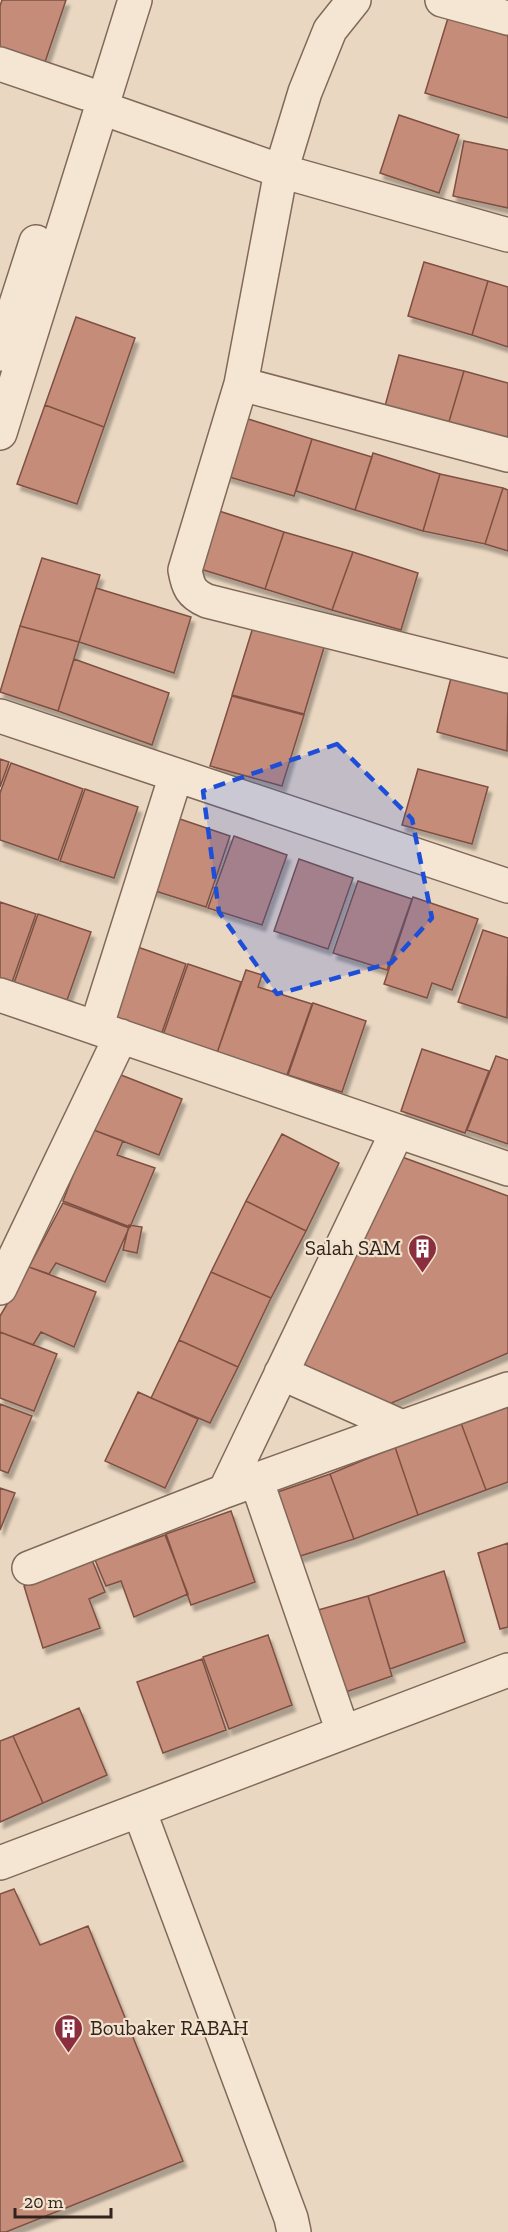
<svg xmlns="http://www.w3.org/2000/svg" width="508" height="2232" viewBox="0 0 508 2232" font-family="'Zilla Slab',serif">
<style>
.building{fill:#c58d79;stroke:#7e5042;stroke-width:1.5;filter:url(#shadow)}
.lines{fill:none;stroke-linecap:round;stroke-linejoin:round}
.minor-casing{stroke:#81695a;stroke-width:36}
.minor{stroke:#f5e6d3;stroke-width:33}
.marked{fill:#1d4ed8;fill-opacity:0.2;stroke:#1d4ed8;stroke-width:4.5;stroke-dasharray:12 8;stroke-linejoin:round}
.labels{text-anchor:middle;stroke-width:4.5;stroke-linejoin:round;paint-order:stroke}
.poi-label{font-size:21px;fill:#32241d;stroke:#f2e3cf;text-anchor:end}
</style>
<defs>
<filter id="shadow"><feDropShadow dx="3.5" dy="6" stdDeviation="1.5" flood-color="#0004"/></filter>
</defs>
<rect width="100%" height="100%" fill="#ead7c1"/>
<path class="building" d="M2 0H66L43 68 0 54V6Z
M448 18 508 36V118L425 93Z
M399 115 459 135 439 193 380 173Z
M464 141 508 150V208L453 196Z
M424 262 488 281 472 335 408 316Z
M488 281 508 287V347L472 335Z
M76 317 135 338 104 427 45 405Z
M399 355 464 371 448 425 385 406Z
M464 371 508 383V442L448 425Z
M45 405 104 427 77 504 17 484Z
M245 418 312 439 294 496 226 476Z
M312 439 372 457 355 510 296 491Z
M373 453 440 474 423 531 355 510Z
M440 474 503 488 485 544 423 531Z
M503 488 508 490V551L485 544Z
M216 510 284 532 265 589 197 568Z
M284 532 353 552 332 610 265 589Z
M353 552 418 573 401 630 332 610Z
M42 558 100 575 79 642 20 626Z
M96 588 191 617 174 673 79 642Z
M254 624 325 644 304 714 232 695Z
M20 626 79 642 58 711 0 692Z
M74 659 169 693 152 745 58 711Z
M451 678 508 694 507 751 437 732Z
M232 696 304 715 282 786 210 766Z
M0 759 9 762 0 787Z
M11 763 83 789 58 860 0 840V793Z
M418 769 488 787 472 844 402 825Z
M85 789 138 807 114 878 60 861Z
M177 818 230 836 206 907 152 890Z
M234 836 287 855 262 925 208 908Z
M299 859 353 878 328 949 274 931Z
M358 881 412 899 387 970 333 953Z
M413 897 478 919 452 990 432 983 427 998 384 984Z
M0 902 36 914 11 985 0 982Z
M38 914 91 932 66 1003 13 986Z
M483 930 508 938 507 1018 458 1002Z
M132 945 186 964 161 1035 107 1017Z
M188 964 241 982 217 1053 163 1035Z
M246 970 262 975 258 987 312 1004 287 1075 217 1053Z
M313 1003 366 1021 342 1092 288 1075Z
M422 1049 489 1071 465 1133 401 1111Z
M496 1056 508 1060V1144L467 1130Z
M116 1073 182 1099 159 1155 91 1129Z
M91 1129 123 1141 117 1155 155 1168 130 1227 63 1201Z
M282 1134 339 1163 306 1231 246 1201Z
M394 1154 508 1196V1353L380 1408 291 1370Z
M246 1201 306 1231 271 1298 211 1272Z
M63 1203 129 1228 105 1282 56 1263 49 1274 29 1267Z
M129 1225 142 1227 137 1253 123 1250Z
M29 1267 96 1292 74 1347 41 1332 33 1345 0 1332V1316Z
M211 1272 271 1298 238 1367 179 1340Z
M0 1332 57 1354 34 1411 0 1398Z
M179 1340 238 1367 210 1423 151 1398Z
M138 1392 198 1419 165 1488 105 1461Z
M0 1404 32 1416 8 1473 0 1470Z
M508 1405V1482L486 1490 461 1423Z
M461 1423 486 1490 418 1515 395 1447Z
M395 1447 418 1515 354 1539 330 1474Z
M330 1474 354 1539 294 1558 269 1495Z
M0 1488 15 1493 0 1530Z
M231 1511 255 1582 191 1605 166 1534Z
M165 1535 188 1594 134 1617 121 1581 106 1586 95 1560Z
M508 1543V1627L500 1629 478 1553Z
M92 1560 105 1592 89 1599 100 1628 43 1648 24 1586Z
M444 1571 465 1642 390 1669 368 1596Z
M368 1596 392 1676 337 1695 311 1612Z
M268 1635 292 1705 229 1729 203 1657Z
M202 1659 226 1730 163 1753 137 1682Z
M79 1708 107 1775 43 1803 13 1736Z
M13 1736 43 1803 0 1822V1741Z
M14 1889 40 1945 88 1926 183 2161 6 2232H0V1894Z"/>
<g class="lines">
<defs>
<path id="minor" d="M354 0 330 30 305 92 281 171 241 384 185 570C188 587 191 594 207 601L508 676
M442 0 508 18
M0 64 85 93
M102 108 281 171 508 235
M0 354 36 242
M241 384 508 455
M0 433 135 0
M0 716 508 886
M0 995 508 1169
M96 1028 176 775
M0 1288 121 1036
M281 1373 400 1426
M256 1479 343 1732
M225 1491 397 1132
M29 1568 225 1491 508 1389
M139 1810 291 2218 294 2232
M0 1863 508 1670"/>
</defs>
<use href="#minor" class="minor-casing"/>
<use href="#minor" class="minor"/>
</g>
<path class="marked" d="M337 744 412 819 432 918 391 963 277 994 219 912 203 791Z"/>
<defs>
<symbol id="building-pin" viewBox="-11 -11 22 30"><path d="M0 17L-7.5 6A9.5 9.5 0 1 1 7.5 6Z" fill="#8b2f3e" stroke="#f2e3cf"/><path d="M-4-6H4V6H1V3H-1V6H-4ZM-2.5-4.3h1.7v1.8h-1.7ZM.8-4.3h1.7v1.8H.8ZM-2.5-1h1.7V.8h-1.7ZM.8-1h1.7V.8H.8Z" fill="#fff"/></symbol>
</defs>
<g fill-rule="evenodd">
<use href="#building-pin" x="406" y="1232" width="33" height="45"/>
<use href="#building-pin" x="52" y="2012" width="33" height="45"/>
</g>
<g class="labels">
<g class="poi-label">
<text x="401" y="1255">Salah SAM</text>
<text x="90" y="2035" text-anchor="start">Boubaker RABAH</text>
</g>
</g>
<path d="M15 2208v9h96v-9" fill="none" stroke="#32241d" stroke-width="3"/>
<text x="24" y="2208" font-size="18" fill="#32241d" stroke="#f2e3cf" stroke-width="4.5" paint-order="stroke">20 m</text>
</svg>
